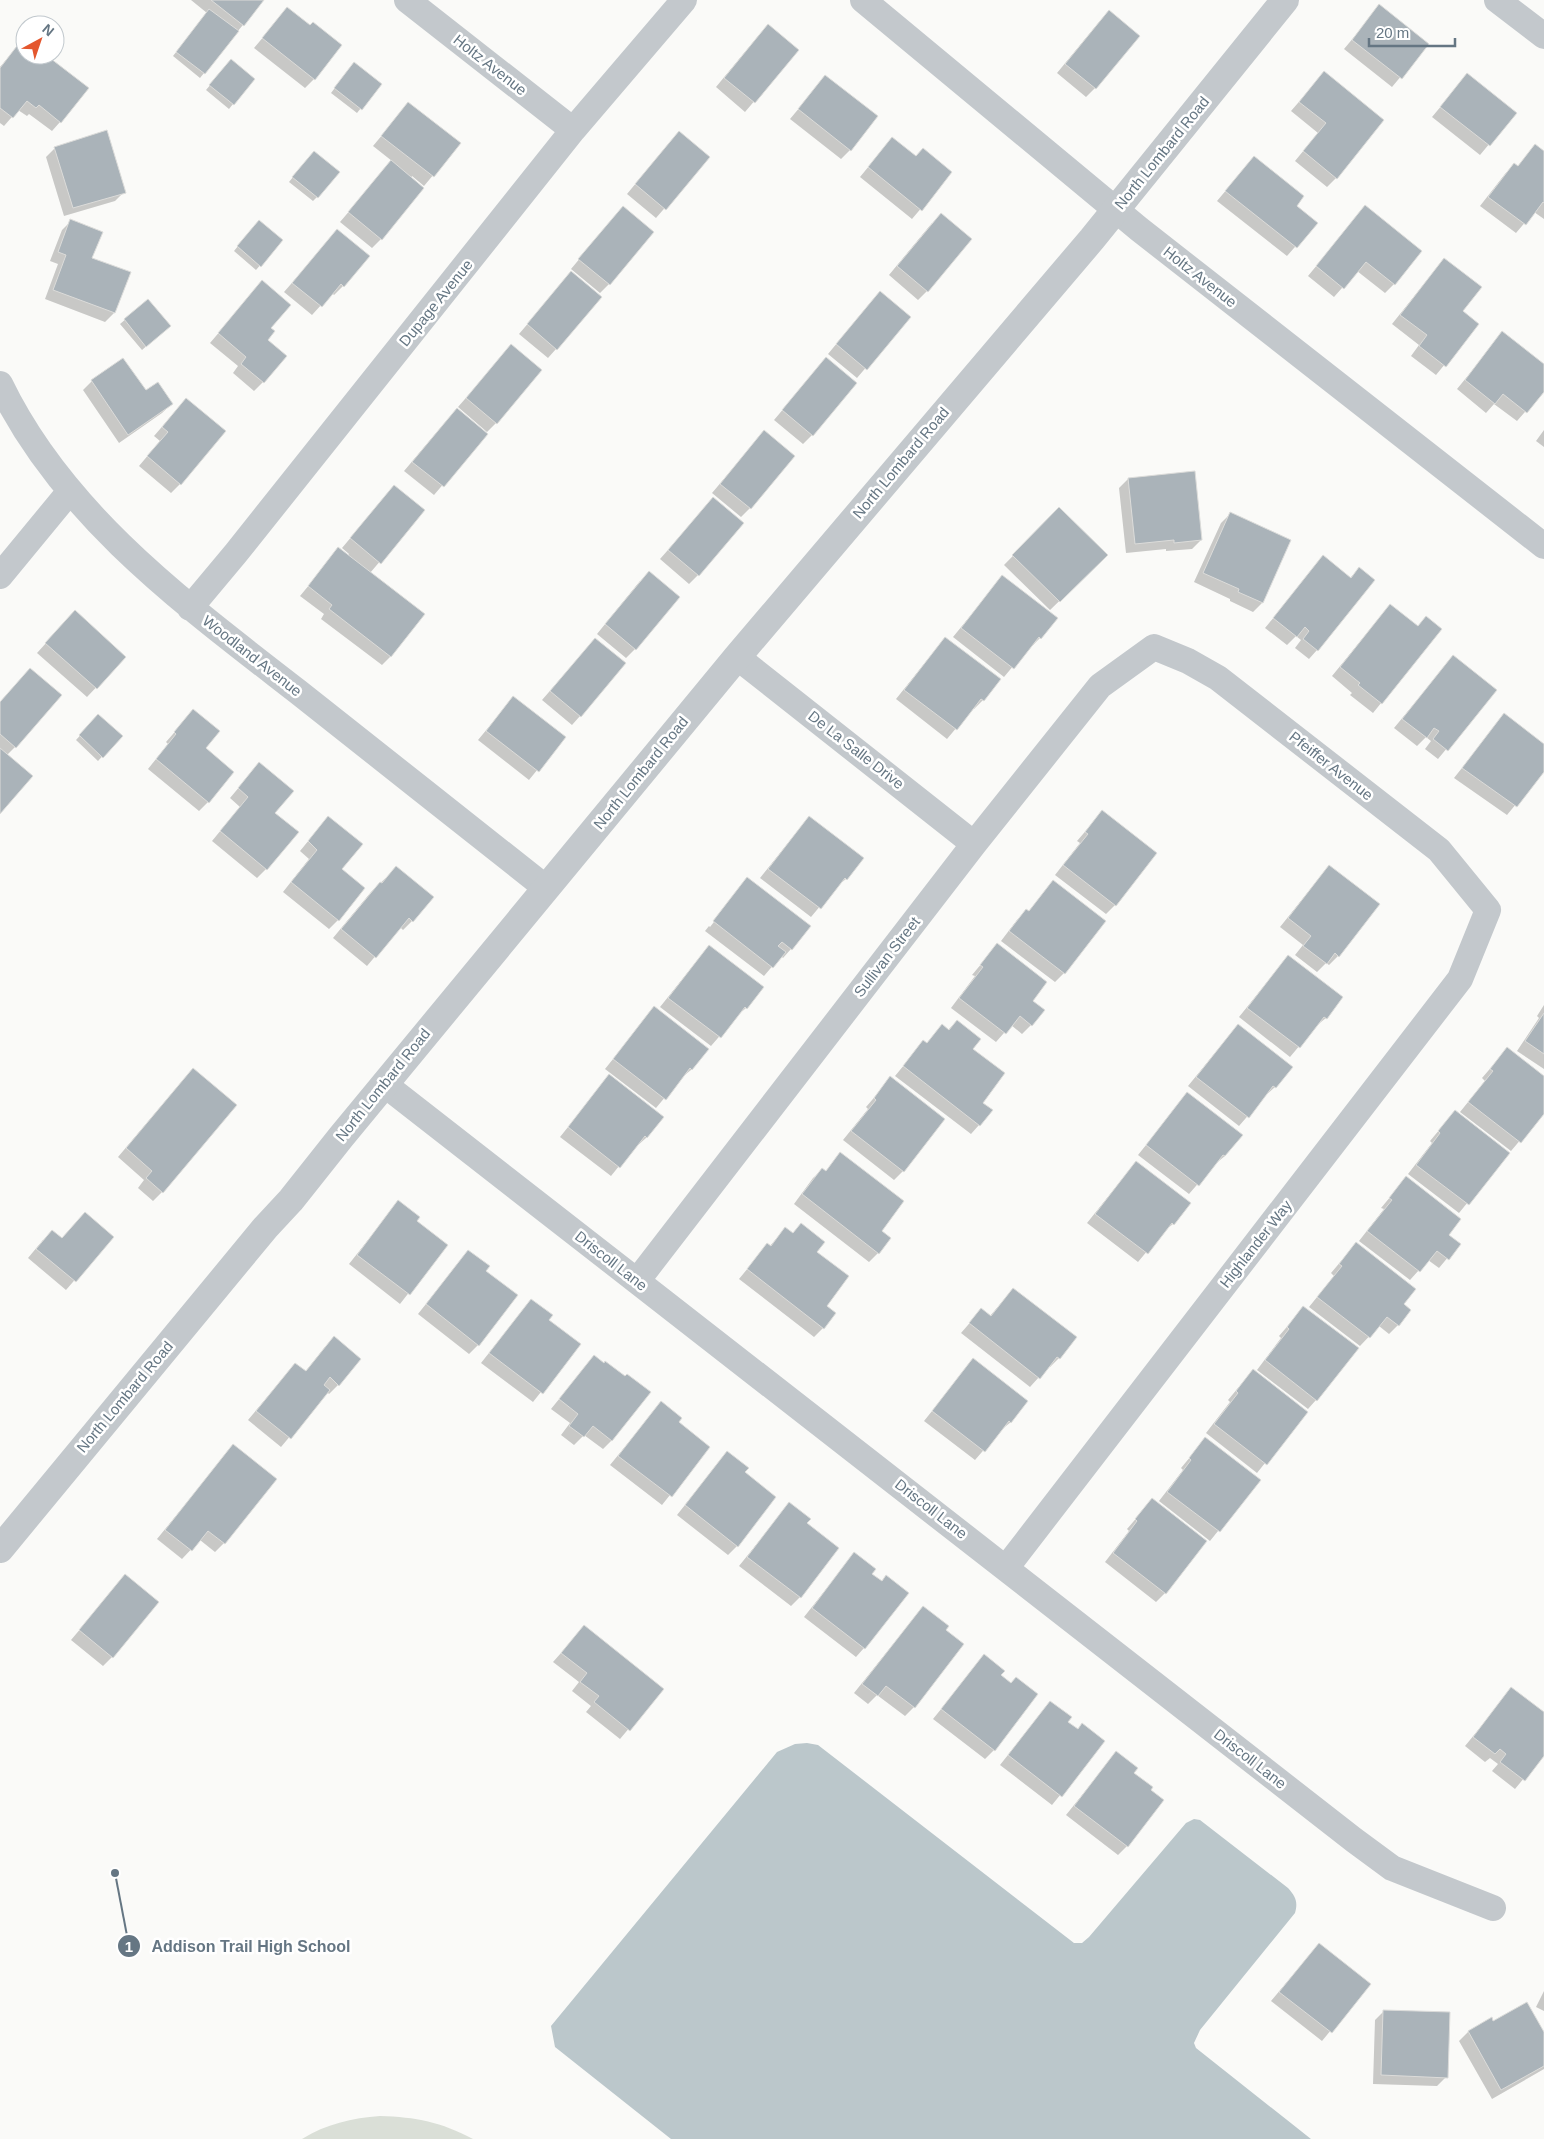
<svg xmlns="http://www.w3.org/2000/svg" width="1544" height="2139" viewBox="0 0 1544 2139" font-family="Arial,sans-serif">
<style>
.green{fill:#dadfd7}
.water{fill:#bbc7cb}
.shadow{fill:#0003}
.building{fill:#aab3b9;stroke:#dcdcda}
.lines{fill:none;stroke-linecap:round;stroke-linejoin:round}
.minor{stroke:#c3c8cc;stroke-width:26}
.tertiary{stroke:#c3c8cc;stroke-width:28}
.labels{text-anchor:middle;stroke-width:5;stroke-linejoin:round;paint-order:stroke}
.street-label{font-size:15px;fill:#657683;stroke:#fff}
.leader{fill:none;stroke:#657683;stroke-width:2}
.callout-dot{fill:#657683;stroke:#fff;stroke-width:2}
.mark-label{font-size:15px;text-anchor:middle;font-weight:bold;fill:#fff}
.callout-label{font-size:16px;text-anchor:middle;font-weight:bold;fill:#657683;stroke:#fff;stroke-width:5;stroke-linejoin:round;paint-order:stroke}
</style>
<rect width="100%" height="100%" fill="#fafaf8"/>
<path class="green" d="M380 2116C416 2117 441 2122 473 2139H302C326 2124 352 2118 380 2116Z"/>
<path class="water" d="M807 1743 818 1745 1074 1943H1082L1089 1937 1186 1823 1194 1819 1200 1820 1288 1888C1296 1897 1298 1902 1295 1913L1200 2030 1194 2043 1196 2048 1311 2139H671L555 2047 551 2026 777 1752 795 1744Z"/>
<path class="shadow" d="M191 0H263L200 78 173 56 207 13Z
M1380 6 1428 44 1392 87 1344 49Z
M287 9 310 27 314 79 305 88 254 48Z
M1100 21 1095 88 1086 97 1057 73Z
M759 35 797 51 745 112 716 87Z
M24 39 25 55H44L60 122 52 131 29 114 27 116 18 110 4 126 0 123V67Z
M227 65 253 79 229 109 206 90Z
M350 68 380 84 357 113 331 93Z
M1324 73 1336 178 1327 187 1295 161 1318 133 1291 111Z
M1467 75 1515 113 1480 155 1432 117Z
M826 76 850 150 841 159 790 119Z
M408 104 459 144 424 186 412 176 381 239 372 248 340 222 392 161 373 146Z
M892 138 916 157 951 173 912 219 860 177Z
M670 142 709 157 656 218 627 194Z
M1535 146 1544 152V219L1534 212 1516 233 1480 206 1505 174 1514 165 1517 167Z
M55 148 124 192 115 201 64 216 46 157Z
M310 156 317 197 313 201 289 182Z
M1254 157 1295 206 1316 223 1287 256 1217 201Z
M623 207 609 284 600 293 571 269Z
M1365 207 1394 284 1385 293 1357 271 1334 297 1308 276Z
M71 221 91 259 129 273 114 313 105 322 45 299 58 264 50 261 62 230Z
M932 223 927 291 918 300 889 275Z
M255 225 282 240 256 270 234 251Z
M337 231 343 286 334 295 332 293 312 315 284 292Z
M1444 259 1461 311 1478 324 1436 375 1411 356 1419 345 1392 324Z
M571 273 556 349 548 358 519 334Z
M262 282 270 328 266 340 263 382 254 391 233 373 238 366 210 343Z
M147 301 165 330 142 350 120 324Z
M871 302 909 317 857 378 828 354Z
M1503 333 1544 365V390L1517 421 1494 404 1486 413 1457 389Z
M511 346 496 423 487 432 458 407Z
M123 359 146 392 171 404 162 413 119 443 83 390 92 381Z
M818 368 812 435 803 444 774 420Z
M186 399 180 484 171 493 139 466 160 441 154 436Z
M448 419 486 434 434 495 404 471Z
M1544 430V447L1536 441Z
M756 441 750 508 741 517 712 493Z
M1128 479 1201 540 1192 549 1166 551V549L1126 553 1119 488Z
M394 486 423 511 370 573 390 657 382 665 321 619 324 614 300 596 339 549 348 556 349 554 342 548Z
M713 499 698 575 689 584 660 559Z
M1059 509 1107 555 1050 610 1004 565Z
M1230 514 1289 541 1262 603 1253 612 1230 601V599L1194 582 1221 523Z
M1323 557 1350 578 1359 569 1317 650 1309 659 1295 648 1301 640 1296 636 1287 645 1265 628Z
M1003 576 1056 618 1040 638 1031 647 1030 646 1004 677 953 637Z
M640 581 635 649 626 658 597 634Z
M1390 605 1417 627 1426 618 1441 629 1373 713 1350 695 1352 693 1332 676Z
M66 621 125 657 87 697 37 653Z
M945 638 999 680 983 700 974 709 973 708 947 739 896 699Z
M595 639 580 716 572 725 542 700Z
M1453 657 1495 690 1438 759 1425 749 1431 741 1426 737 1417 746 1394 728Z
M30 669 15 747 7 755 0 812V702Z
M513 698 564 737 529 780 478 740Z
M193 711 204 748 208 802 199 811 148 769 168 744 166 742Z
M1504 715 1544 746V770L1507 815 1454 778Z
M98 716 121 736 98 761 76 740Z
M251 773 274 813 266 869 257 878 212 841 240 807 230 798Z
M1102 812 1115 905 1106 914 1055 875 1080 843 1077 841Z
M328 817 341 870 338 920 329 929 283 892 309 859 300 851Z
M809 817 846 879 836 887 811 917 760 878Z
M1329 866 1378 904 1338 956 1329 965 1326 963 1317 972 1295 955 1303 945 1280 927Z
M396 868 412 921 403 930 400 927 367 966 333 938 371 892Z
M747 879 791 949 783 958 781 956 764 976 705 931 709 926 710 927 741 887H739Z
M1053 882 1064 973 1055 982 1001 941 1017 920 1026 911 1028 912Z
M997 945 1031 1001V1025L1022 1034 1011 1025 996 1042 951 1008 975 976 972 975Z
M709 946 746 1008 737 1016 711 1046 660 1007Z
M1288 956 1342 998 1326 1018 1316 1026 1290 1057 1239 1017Z
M1544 1005V1069L1517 1051 1539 1018 1537 1016Z
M654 1008 707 1049 691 1070 681 1078 656 1108 605 1069Z
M957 1021 971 1049 981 1103 979 1125 971 1134 895 1076 923 1042 926 1044 942 1026 948 1030Z
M1238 1025 1275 1087 1265 1096 1239 1126 1188 1086Z
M1507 1049 1544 1078V1112L1511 1151 1460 1112 1485 1081 1482 1078Z
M609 1076 662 1117 646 1138 637 1146 636 1145 611 1176 560 1137Z
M891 1078 903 1171 894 1180 843 1140 868 1109 866 1107Z
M184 1079 162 1192 153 1201 138 1188 144 1180 118 1157Z
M1187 1094 1225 1156 1215 1164 1189 1194 1138 1155Z
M1455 1111 1508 1153 1459 1213 1408 1174 1432 1143 1430 1141Z
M841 1154 880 1231 878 1253 869 1262 794 1204 813 1178 822 1170 825 1172Z
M1136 1162 1173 1224 1163 1232 1138 1262 1087 1223Z
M1406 1178 1447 1235 1459 1244 1439 1268 1428 1260 1410 1280 1359 1241 1384 1209 1381 1208Z
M399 1201 415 1221 446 1245 400 1304 349 1264Z
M85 1213 112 1237 66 1290 28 1258 43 1240 62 1239Z
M801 1225 815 1252 825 1306 823 1328 814 1337 739 1279 767 1245 769 1247 785 1229 792 1234Z
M468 1251 484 1272 478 1345 469 1354 418 1314Z
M1348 1253 1402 1304 1398 1325 1389 1334 1379 1326 1360 1346 1309 1307 1334 1276 1331 1273Z
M1013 1289 1059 1358 1050 1367 1049 1366 1030 1387 961 1333 981 1310 990 1316Z
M531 1300 548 1320 579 1344 533 1402 481 1363Z
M1304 1307 1316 1400 1308 1409 1257 1370 1281 1338 1279 1336Z
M325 1347 338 1385 329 1394 327 1392 281 1447 248 1420 295 1364 305 1372Z
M594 1356 612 1440 603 1449 584 1435 574 1445 561 1435 570 1423 551 1409Z
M973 1360 1011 1422 1001 1430 975 1460 924 1421Z
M1253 1370 1306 1412 1257 1473 1206 1433 1230 1402 1228 1400Z
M661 1403 677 1423 708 1447 662 1505 610 1465Z
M1206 1438 1259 1480 1210 1541 1159 1501 1183 1470 1181 1468Z
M233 1446 224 1543 215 1552 200 1540 182 1559 157 1539Z
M727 1452 737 1546 728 1555 677 1515Z
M1152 1500 1165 1593 1156 1602 1105 1562 1129 1531 1127 1529Z
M789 1504 806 1524 800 1597 791 1606 739 1566Z
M854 1554 870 1574 864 1648 856 1657 804 1617Z
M125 1576 112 1657 103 1666 71 1640Z
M923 1607 914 1707 905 1716 877 1695 868 1704 854 1693Z
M584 1627 662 1689 620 1739 586 1712 591 1706 572 1691 579 1682 553 1662Z
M984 1656 1000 1676 994 1750 985 1759 933 1719Z
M1512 1689 1544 1714V1754L1515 1789 1492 1771 1498 1764 1490 1758 1485 1762 1465 1746Z
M1050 1702 1066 1722 1077 1730 1104 1741 1052 1805 1000 1765Z
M1116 1753 1133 1773 1127 1846 1118 1855 1066 1815Z
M1319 1944 1369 1984 1322 2041 1271 2001Z
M1544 1991V2011L1536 2007Z
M1384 2011 1446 2077 1437 2086 1373 2084 1375 2020Z
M1491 2019 1493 2022 1544 2035V2069L1492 2099 1459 2041 1468 2032Z"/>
<path class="building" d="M211 0H264L244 26Z
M1379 4 1429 44 1402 79 1352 40Z
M287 7 310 25 313 22 342 45 315 80 262 38Z
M209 9 239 31 205 74 176 52Z
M1109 10 1140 36 1096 89 1065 64Z
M768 24 799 50 755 103 724 78Z
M23 38 25 55H46L89 88 61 123 39 105 36 108 27 101 13 118 0 108V68Z
M231 59 255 79 234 105 209 85Z
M354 62 382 84 362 110 334 88Z
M1324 71 1384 120 1337 179 1303 151 1326 123 1299 102Z
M1467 73 1517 113 1490 146 1440 107Z
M825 75 878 116 851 151 798 109Z
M408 102 461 143 434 177 381 136Z
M107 130 126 193 73 208 54 147Z
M679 131 710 157 666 210 635 184Z
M892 137 916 156 923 148 952 172 922 211 868 167Z
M1535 144 1544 151V203L1543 202 1526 225 1488 197 1514 163 1518 166Z
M314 151 340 172 318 198 292 177Z
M1254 156 1304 196 1297 206 1318 223 1297 248 1225 191Z
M391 160 424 188 382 240 348 212Z
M1365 205 1422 251 1395 285 1366 262 1344 289 1316 266Z
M623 206 654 232 610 285 578 259Z
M941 213 972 239 928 292 897 266Z
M70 219 103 232 92 258 131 272 115 313 53 290 66 255 58 252Z
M259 220 283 240 261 267 237 246Z
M337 229 370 256 344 287 341 284 322 307 292 283Z
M1444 258 1482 287 1463 311 1479 324 1446 367 1419 346 1427 335 1400 315Z
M571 271 602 297 557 350 527 324Z
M262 280 291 305 271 328 275 331 268 340 287 356 264 383 241 364 246 357 218 333Z
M880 291 911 317 867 370 836 344Z
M148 299 171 326 146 347 124 319Z
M1502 331 1544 364V392L1527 413 1503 394 1495 404 1465 380Z
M511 344 542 370 497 424 466 398Z
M826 357 857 383 813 436 782 410Z
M123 358 146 390 158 382 173 404 128 435 91 380Z
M186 398 226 431 181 485 147 456 168 432 162 427Z
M457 408 488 434 444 487 412 462Z
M764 430 795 456 751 509 720 484Z
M1195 471 1202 540 1174 543V540L1135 544 1128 478Z
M394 485 425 510 381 564 350 538Z
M713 497 744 523 699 576 668 550Z
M1059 507 1108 555 1060 602 1012 555Z
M1230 512 1291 540 1263 603 1238 592 1239 589 1203 573Z
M338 547 425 614 391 657 329 609 332 605 308 586Z
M1323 555 1351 578 1359 567 1375 580 1318 651 1303 639 1309 631 1305 627 1297 637 1273 618Z
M649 571 680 597 636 650 605 624Z
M1002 575 1058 618 1041 639 1039 637 1014 669 961 628Z
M1390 604 1418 626 1426 616 1442 629 1382 704 1358 685 1360 683 1340 667Z
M75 610 126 657 97 689 45 643Z
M945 637 1001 679 984 701 981 699 957 730 904 690Z
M595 638 626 663 581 717 550 691Z
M1453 655 1497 690 1448 751 1433 739 1439 731 1434 728 1427 738 1402 719Z
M30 668 62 695 16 748 0 734V702Z
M513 696 566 737 539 772 486 731Z
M193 709 220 731 206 748 234 772 209 803 156 759 176 734 174 732Z
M1504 713 1544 744V772L1517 807 1462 768Z
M98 714 123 736 103 758 79 735Z
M0 748 33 776 0 814Z
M259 762 294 791 275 813 299 832 267 870 220 831 248 797 238 788Z
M1102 810 1157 853 1116 906 1063 865 1088 834 1085 832Z
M328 816 363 844 342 869 365 888 339 921 291 882 317 850 308 841Z
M809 816 864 858 847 880 845 878 821 909 768 869Z
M1329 865 1380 904 1339 957 1335 953 1327 964 1303 946 1311 936 1288 918Z
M396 866 434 897 413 922 409 918 376 958 341 929 380 882 382 883Z
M747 877 811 926 792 950 782 942 778 946 786 952 773 968 713 921Z
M1053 880 1106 921 1065 974 1009 931 1026 909 1029 911Z
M997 943 1047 982 1033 1001 1045 1010 1032 1026 1020 1016 1006 1034 959 998 983 967 980 965Z
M709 945 764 987 747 1009 745 1007 721 1038 668 998Z
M1288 955 1343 997 1327 1019 1324 1017 1300 1048 1247 1008Z
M654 1006 709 1049 692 1070 690 1068 666 1100 613 1059Z
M1544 1013V1054L1525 1041Z
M957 1020 981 1039 973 1049 1005 1073 983 1103 993 1110 980 1126 903 1066 923 1040 927 1043 942 1024 949 1030Z
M1238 1024 1293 1067 1276 1088 1273 1086 1249 1118 1196 1077Z
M1507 1047 1544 1076V1114L1521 1143 1468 1102 1493 1071 1490 1069Z
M193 1068 237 1105 163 1193 146 1178 152 1171 126 1148Z
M609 1074 664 1117 647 1138 645 1136 620 1168 568 1127Z
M890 1076 945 1119 904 1172 851 1131 876 1100 874 1098Z
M1187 1092 1243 1135 1225 1156 1223 1155 1199 1186 1146 1145Z
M1455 1110 1510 1153 1469 1205 1416 1165 1440 1133 1438 1131Z
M840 1152 904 1201 882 1231 891 1238 879 1254 802 1194 822 1168 826 1171Z
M1136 1161 1191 1203 1174 1225 1172 1223 1148 1254 1095 1214Z
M1406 1176 1461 1219 1449 1235 1461 1244 1449 1260 1437 1251 1420 1272 1367 1231 1392 1200 1389 1198Z
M398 1200 420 1217 417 1221 448 1245 410 1295 357 1255Z
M85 1212 114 1237 76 1282 36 1249 52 1230 62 1238Z
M801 1223 825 1242 817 1252 849 1276 827 1306 836 1313 824 1329 747 1269 767 1243 771 1246 785 1227 793 1233Z
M1356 1242 1416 1289 1404 1304 1411 1310 1399 1326 1387 1317 1370 1338 1317 1297 1342 1266 1339 1264Z
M468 1250 490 1266 486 1271 518 1295 479 1346 426 1304Z
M1013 1288 1077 1337 1060 1359 1057 1357 1040 1379 969 1323 981 1308 991 1316Z
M531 1299 553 1315 549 1320 581 1344 543 1394 489 1353Z
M1303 1306 1359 1348 1317 1401 1265 1360 1289 1329 1287 1327Z
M334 1336 361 1359 339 1386 330 1377 324 1385 330 1390 291 1439 256 1411 295 1363 306 1371Z
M594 1355 604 1363 605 1361 625 1376 627 1374 651 1392 612 1441 593 1426 584 1437 569 1426 578 1414 559 1399Z
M973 1358 1028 1401 1011 1423 1009 1421 985 1452 932 1411Z
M1253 1369 1308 1412 1267 1465 1214 1424 1238 1393 1236 1391Z
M661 1401 682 1418 679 1422 710 1447 672 1497 618 1456Z
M1205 1437 1261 1480 1220 1532 1167 1492 1191 1460 1189 1458Z
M233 1444 277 1479 225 1544 208 1531 192 1551 165 1530Z
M727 1451 749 1468 745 1472 776 1497 738 1547 685 1505Z
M1152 1498 1207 1541 1166 1594 1113 1553 1137 1521 1135 1519Z
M789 1502 811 1519 807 1523 839 1548 801 1598 747 1557Z
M854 1552 876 1569 872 1574 882 1581 886 1575 909 1593 865 1649 812 1608Z
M125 1574 159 1602 113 1658 79 1630Z
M923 1606 949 1626 946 1630 964 1644 915 1708 886 1686 878 1696 862 1684Z
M584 1625 664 1689 630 1731 594 1702 599 1696 580 1682 587 1673 561 1653Z
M984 1654 1005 1671 1001 1675 1011 1683 1016 1677 1038 1694 995 1751 941 1709Z
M1511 1687 1544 1712V1756L1525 1781 1500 1762 1506 1754 1500 1749 1495 1754 1473 1737Z
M1050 1701 1072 1717 1068 1722 1078 1729 1082 1723 1105 1741 1062 1797 1008 1755Z
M1116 1751 1138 1768 1134 1773 1153 1787 1151 1790 1164 1800 1128 1847 1074 1806Z
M1319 1943 1371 1984 1332 2033 1279 1992Z
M1527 2002 1544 2032V2066L1501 2090 1468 2031 1492 2017 1493 2021Z
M1383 2010 1450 2012 1448 2078 1381 2075Z"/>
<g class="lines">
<path class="minor" d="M407 0 573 130
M863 0 1139 229 1544 546
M1497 0 1544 36
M0 384C63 515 185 604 297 691 380 757 463 822 546 888
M0 576 70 491
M190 608 236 553 573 130 684 0
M737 657 974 844
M384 1084 1354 1840 1392 1868 1493 1908
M637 1281 974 844 1100 686 1154 647 1188 661 1218 678 1439 850 1488 910 1460 979 1006 1568"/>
<path class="tertiary" d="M0 1549 265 1228 291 1200 341 1137 737 657 1092 239 1285 0"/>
</g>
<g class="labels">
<g class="street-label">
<text transform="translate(490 65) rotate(38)" y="5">Holtz Avenue</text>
<text transform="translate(1162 153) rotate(-51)" y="5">North Lombard Road</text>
<text transform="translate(1200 277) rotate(38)" y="5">Holtz Avenue</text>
<text transform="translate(436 303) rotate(-51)" y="5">Dupage Avenue</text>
<text transform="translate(901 463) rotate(-50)" y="5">North Lombard Road</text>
<text transform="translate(252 656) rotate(38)" y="5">Woodland Avenue</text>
<text transform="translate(856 750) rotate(38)" y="5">De La Salle Drive</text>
<text transform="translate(1331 766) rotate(38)" y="5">Pfeiffer Avenue</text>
<text transform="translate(641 773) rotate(-51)" y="5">North Lombard Road</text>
<text transform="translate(887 957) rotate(-52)" y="5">Sullivan Street</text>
<text transform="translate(383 1085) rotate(-51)" y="5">North Lombard Road</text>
<text transform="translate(1256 1244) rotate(-52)" y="5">Highlander Way</text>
<text transform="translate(611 1261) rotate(38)" y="5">Driscoll Lane</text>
<text transform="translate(125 1397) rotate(-50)" y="5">North Lombard Road</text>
<text transform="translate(931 1509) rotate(38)" y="5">Driscoll Lane</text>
<text transform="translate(1250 1759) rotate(38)" y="5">Driscoll Lane</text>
</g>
</g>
<path class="leader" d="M115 1873L129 1946"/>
<g class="callout-dot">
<circle cx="115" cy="1873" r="5"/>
<circle cx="129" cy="1946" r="12"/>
</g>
<g class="mark-label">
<text x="129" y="1952">1</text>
</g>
<g class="callout-label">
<text x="251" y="1952">Addison Trail High School</text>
</g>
<g transform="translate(40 40) rotate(40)"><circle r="24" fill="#ffffff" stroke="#c1c8cd"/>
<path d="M0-4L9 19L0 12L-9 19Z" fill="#e4572e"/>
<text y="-8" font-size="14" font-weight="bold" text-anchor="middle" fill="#657683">N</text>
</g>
<path d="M1369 38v8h86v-8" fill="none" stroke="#657683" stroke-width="2.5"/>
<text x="1376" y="38" font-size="15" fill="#657683" stroke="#ffffff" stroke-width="4" paint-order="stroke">20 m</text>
</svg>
